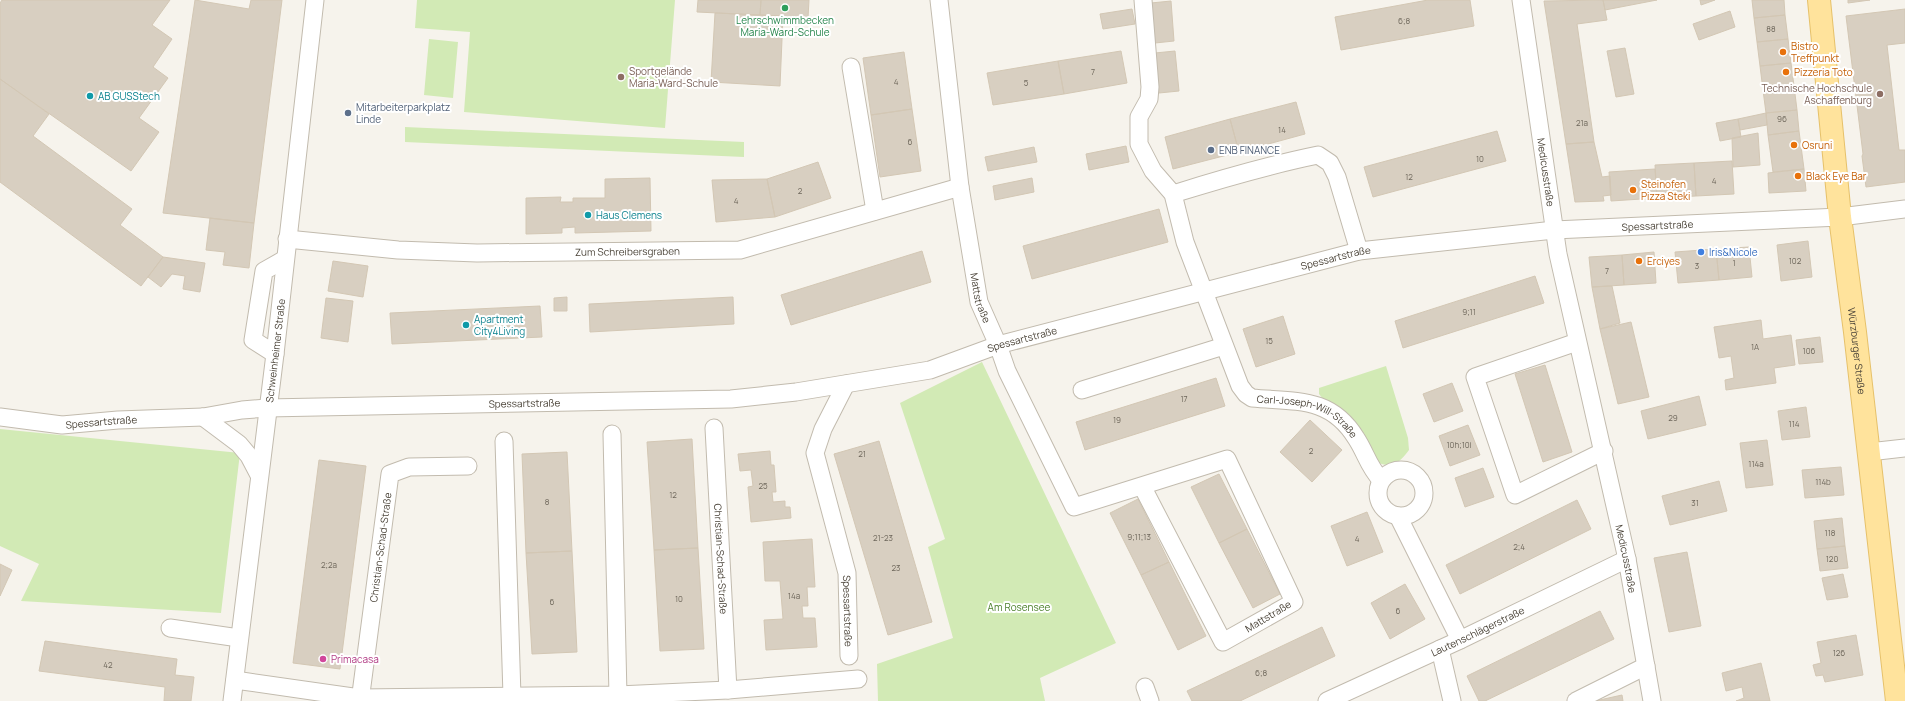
<svg xmlns="http://www.w3.org/2000/svg" width="1905" height="701" viewBox="0 0 1905 701" font-family="Manrope,sans-serif">
<style>
.green{fill:#d2eab5}
.building{fill:#d8cfc1;stroke:#d3c7b4}
.lines{fill:none;stroke-linecap:round;stroke-linejoin:round}
.minor-casing{stroke:#c2bbae;stroke-width:19}
.major-casing{stroke:#e6c16a;stroke-width:24}
.minor{stroke:#fff;stroke-width:17}
.major{stroke:#ffe39c;stroke-width:22}
.leisure-dot{fill:#2e9e5b;stroke:#fff;stroke-width:1.5}
.food-dot{fill:#e8710a;stroke:#fff;stroke-width:1.5}
.education-dot{fill:#8d6e63;stroke:#fff;stroke-width:1.5}
.culture-dot{fill:#0f9aa8;stroke:#fff;stroke-width:1.5}
.service-dot{fill:#5c6f8a;stroke:#fff;stroke-width:1.5}
.shop-dot{fill:#3f7fe0;stroke:#fff;stroke-width:1.5}
.hotel-dot{fill:#d1479c;stroke:#fff;stroke-width:1.5}
.labels{text-anchor:middle;stroke-width:4;stroke-linejoin:round;paint-order:stroke}
.number-label{font-size:8px;fill:#6e675b}
.leisure-label{font-size:10px;fill:#27864d;stroke:#fff}
.food-label{font-size:10px;fill:#c56008;stroke:#fff;text-anchor:start}
.education-label{font-size:10px;fill:#785e54;stroke:#fff;text-anchor:start}
.culture-label{font-size:10px;fill:#0d838f;stroke:#fff;text-anchor:start}
.service-label{font-size:10px;fill:#4e5e75;stroke:#fff;text-anchor:start}
.street-label{font-size:10px;fill:#4b4439;stroke:#fff}
.shop-label{font-size:10px;fill:#366cbe;stroke:#fff;text-anchor:start}
.park-label{font-size:10px;fill:#4a7f2a;stroke:#fff}
.hotel-label{font-size:10px;fill:#b23c85;stroke:#fff;text-anchor:start}
</style>
<rect width="100%" height="100%" fill="#f6f3ec"/>
<path class="green" d="M417 0H675L665 128 464 112 470 32 415 28Z
M429 39 458 42 453 98 424 95Z
M405 127 744 142V157L405 142Z
M982 362 1116 643 1040 678 1045 701H878L877 664 953 638 928 547 945 539 900 403Z
M1386 366 1408 438 1409 450C1398 465 1391 469 1374 461L1319 394V388Z
M0 429 240 453 221 613 21 601 39 564 0 546Z"/>
<path class="building" d="M2 0H170L152 25 172 39 153 67 168 78 139 118 159 132 131 171 0 79V3Z
M195 0 249 9 251 0H282L254 223 163 213Z
M698 0H761L760 15 697 12Z
M761 0H809L808 18 760 15Z
M1428 0H1470L1474 26 1341 50 1335 17Z
M1603 0H1657L1605 10Z
M1603 0 1607 20 1577 24 1594 142 1566 144 1544 1Z
M1700 0H1715L1701 5Z
M1752 0H1784L1785 15 1754 18Z
M1848 0H1870L1848 3Z
M1171 1 1174 41 1155 43 1151 3Z
M1132 9 1135 24 1103 29 1100 14Z
M1905 9V43L1887 45 1899 150H1905V182L1866 187 1862 156 1863 154 1846 16Z
M1730 11 1735 27 1699 40 1693 24Z
M715 13 783 16 780 86 711 82Z
M1785 15 1788 39 1757 42 1754 18Z
M1788 39 1791 63 1760 66 1757 42Z
M1625 48 1634 94 1616 97 1607 51Z
M1121 51 1127 83 1064 94 1058 61Z
M1175 51 1179 91 1159 93 1155 53Z
M904 52 912 109 871 115 863 58Z
M1058 61 1064 94 993 105 987 73Z
M1791 63 1794 86 1763 90 1760 66Z
M0 79 49 114 33 136 132 209 120 225 163 257 141 286 0 182Z
M1794 86 1797 110 1766 113 1763 90Z
M1296 102 1305 134 1239 152 1230 119Z
M912 109 921 171 880 177 871 115Z
M1797 110 1799 131 1768 135 1766 113Z
M1766 113 1767 125 1740 130 1738 119Z
M1230 119 1239 152 1173 169 1165 137Z
M1738 119 1741 137 1720 141 1716 123Z
M1497 131 1506 161 1373 197 1364 167Z
M1799 131 1804 169 1773 172 1768 135Z
M1758 133 1760 165 1733 167 1732 138Z
M1594 142 1602 177 1610 176 1611 195 1603 196 1604 201 1575 202 1566 144Z
M1126 146 1129 162 1089 170 1086 154Z
M1034 147 1037 162 988 171 985 157Z
M1732 161 1734 194 1696 196 1694 163Z
M818 162 831 198 775 217 767 179Z
M1694 163 1696 196 1657 198 1655 165Z
M1655 169 1657 198 1611 201 1609 172Z
M1804 169 1806 191 1769 193 1768 173Z
M650 178 651 231 575 233V227L562 228V233L526 234V198L561 197 560 202H573V198H605V179Z
M1032 178 1034 192 995 200 993 186Z
M767 179 775 217 716 222 712 180Z
M1159 209 1168 242 1032 279 1023 246Z
M210 218 254 223 249 268 223 265 225 252 206 250Z
M1808 241 1812 277 1781 281 1777 245Z
M1749 247 1752 277 1719 280 1716 249Z
M1716 249 1719 280 1678 283 1675 252Z
M922 251 931 282 791 325 781 295Z
M1654 252 1656 283 1624 285 1622 255Z
M1622 255 1624 285 1592 287 1589 257Z
M163 257 205 263 200 292 183 289 185 276 172 274 161 287 148 277Z
M333 261 368 266 363 297 328 291Z
M1535 276 1544 303 1403 348 1395 321Z
M1612 286 1620 323 1600 329 1592 287Z
M567 297V311H554V298Z
M733 297 734 324 590 332 589 304Z
M326 298 353 301 348 342 321 338Z
M540 306 542 337 392 344 390 313Z
M1283 316 1295 354 1256 367 1243 329Z
M1761 320 1763 339 1791 335 1795 365 1774 368 1776 383 1726 390 1725 380 1734 378 1731 356 1719 358 1714 327Z
M1631 322 1649 397 1618 404 1600 329Z
M1820 337 1823 362 1799 364 1796 340Z
M1545 365 1572 452 1543 462 1515 374Z
M1216 378 1225 406 1085 450 1076 422Z
M1452 383 1463 411 1434 422 1423 394Z
M1699 396 1706 425 1648 439 1641 411Z
M1806 407 1810 437 1782 440 1778 411Z
M1310 420 1342 450 1312 482 1280 452Z
M1468 425 1480 455 1450 466 1439 436Z
M692 439 698 548 654 550 647 442Z
M1767 440 1773 485 1746 488 1740 443Z
M879 441 932 622 888 635 834 454Z
M770 451 771 465H774L776 492H772L773 502 785 501V507H790L791 518 751 522 748 487 753 486 751 470 740 471 738 454Z
M567 452 572 551 526 553 522 454Z
M319 460 366 466 340 669 293 663Z
M1841 467 1844 495 1805 498 1802 470Z
M1483 468 1494 497 1465 507 1455 478Z
M1219 474 1247 529 1219 543 1191 487Z
M1719 481 1727 511 1670 525 1662 496Z
M1138 499 1169 562 1141 575 1110 513Z
M1577 500 1591 529 1460 594 1446 565Z
M1367 512 1383 552 1347 566 1331 526Z
M1842 518 1845 546 1817 549 1814 521Z
M1247 529 1280 594 1253 608 1219 543Z
M812 539 815 587H807L808 606H802L803 618H815L817 647 766 650 764 620 783 619 780 581H765L763 542Z
M1845 546 1848 568 1820 571 1817 549Z
M698 548 704 649 660 651 654 550Z
M572 551 577 652 532 654 526 553Z
M1687 552 1701 626 1669 632 1654 558Z
M1169 562 1206 636 1178 650 1141 575Z
M0 564 12 570 0 596Z
M1843 574 1848 597 1827 600 1822 578Z
M1405 584 1425 619 1390 639 1371 603Z
M1600 611 1614 639 1485 701H1479L1467 676Z
M1322 627 1335 656 1240 701H1192L1187 691Z
M1856 635 1863 675 1825 682 1823 675 1816 676 1813 665 1821 663 1817 642Z
M45 641 177 659 175 675 194 677 191 701H164L165 687 39 671Z
M1761 663 1770 701H1736L1744 698 1742 687 1726 691 1722 673Z
M1622 695 1623 701H1595Z"/>
<g class="lines">
<defs>
<g id="minor">
<path id="s1" d="M939 0 960 187 979 302 998 345 1007 371 1074 507 1227 459 1294 602 1223 642 1142 486"/>
<path id="s2" d="M1143 0 1150 87 1149 99 1139 117V144L1153 171 1173 194 1185 242 1240 386 1246 394 1252 398C1295 402 1330 396 1356 438 1366 453 1368 466 1381 480"/>
<path id="s3" d="M1521 0 1558 254 1627 559 1652 701"/>
<path d="M851 67 875 211"/>
<path d="M1173 194C1221 179 1269 165 1318 155L1330 163 1337 177 1359 251"/>
<path id="s4" d="M287 239 398 250 477 253 740 250 960 187"/>
<path d="M1577 342 1475 377 1515 495 1604 451"/>
<path d="M275 354 253 340 264 271 285 259"/>
<path id="s5" d="M846 384 823 429 815 453 847 573 849 656"/>
<path d="M1082 390 1224 346"/>
<path id="s6" d="M0 417 62 425 118 420 203 417 242 410 267 408 731 399 796 392 930 370 998 345 1359 251 1554 230 1840 217 1905 209"/>
<path d="M203 417 239 444 249 456 259 475"/>
<path id="s7" d="M714 428 728 690"/>
<path d="M612 434 618 695"/>
<path d="M504 441 512 696"/>
<path d="M1869 452 1905 448"/>
<circle cx="1401" cy="493" r="23"/>
<path d="M1398 516 1460 640"/>
<path d="M170 628 239 638"/>
<path d="M1440 649 1452 701"/>
<path d="M235 680 360 698 618 695 728 690 858 679"/>
<path d="M1145 687 1150 701"/>
<path id="s8" d="M232 701 275 354 315 0"/>
<path id="s9" d="M360 701 390 474 409 467 468 466"/>
<path id="s10" d="M1327 701 1460 640 1627 559"/>
<path d="M1576 701 1646 666"/>
</g>
<g id="major">
<path id="s11" d="M1819 0 1840 217 1855 332 1897 701"/>
</g>
</defs>
<use href="#minor" class="minor-casing"/>
<use href="#major" class="major-casing"/>
<use href="#minor" class="minor"/>
<use href="#major" class="major"/>
</g>
<circle class="leisure-dot" cx="785" cy="8" r="4"/>
<g class="food-dot">
<circle cx="1783" cy="52" r="4"/>
<circle cx="1786" cy="72" r="4"/>
<circle cx="1794" cy="145" r="4"/>
<circle cx="1798" cy="176" r="4"/>
<circle cx="1633" cy="190" r="4"/>
<circle cx="1639" cy="261" r="4"/>
</g>
<g class="education-dot">
<circle cx="621" cy="77" r="4"/>
<circle cx="1880" cy="94" r="4"/>
</g>
<g class="culture-dot">
<circle cx="90" cy="96" r="4"/>
<circle cx="588" cy="215" r="4"/>
<circle cx="466" cy="325" r="4"/>
</g>
<g class="service-dot">
<circle cx="348" cy="113" r="4"/>
<circle cx="1211" cy="150" r="4"/>
</g>
<circle class="shop-dot" cx="1701" cy="252" r="4"/>
<circle class="hotel-dot" cx="323" cy="659" r="4"/>
<g class="labels">
<g class="number-label">
<text x="1404" y="24">6;8</text>
<text x="1771" y="32">88</text>
<text x="1093" y="75">7</text>
<text x="896" y="85">4</text>
<text x="1026" y="86">5</text>
<text x="1782" y="122">96</text>
<text x="1582" y="126">21a</text>
<text x="1282" y="133">14</text>
<text x="910" y="145">6</text>
<text x="1480" y="162">10</text>
<text x="1409" y="180">12</text>
<text x="1714" y="184">4</text>
<text x="800" y="194">2</text>
<text x="736" y="204">4</text>
<text x="1795" y="264">102</text>
<text x="1734" y="266">1</text>
<text x="1697" y="269">3</text>
<text x="1607" y="274">7</text>
<text x="1469" y="315">9;11</text>
<text x="1269" y="344">15</text>
<text x="1755" y="350">1A</text>
<text x="1809" y="354">106</text>
<text x="1184" y="402">17</text>
<text x="1673" y="421">29</text>
<text x="1117" y="423">19</text>
<text x="1794" y="427">114</text>
<text x="1459" y="448">10h;10i</text>
<text x="1311" y="454">2</text>
<text x="862" y="457">21</text>
<text x="1756" y="467">114a</text>
<text x="1823" y="485">114b</text>
<text x="763" y="489">25</text>
<text x="673" y="498">12</text>
<text x="547" y="505">8</text>
<text x="1695" y="506">31</text>
<text x="1830" y="536">118</text>
<text x="1139" y="540">9;11;13</text>
<text x="883" y="541">21-23</text>
<text x="1357" y="542">4</text>
<text x="1519" y="550">2;4</text>
<text x="1832" y="562">120</text>
<text x="329" y="568">2;2a</text>
<text x="896" y="571">23</text>
<text x="794" y="599">14a</text>
<text x="679" y="602">10</text>
<text x="552" y="605">6</text>
<text x="1398" y="614">6</text>
<text x="1839" y="656">126</text>
<text x="108" y="668">42</text>
<text x="1261" y="676">6;8</text>
</g>
<g class="leisure-label">
<text x="785" y="24">Lehrschwimmbecken<tspan x="785" dy="12">Maria-Ward-Schule</tspan></text>
</g>
<g class="food-label">
<text x="1791" y="50">Bistro<tspan x="1791" dy="12">Treffpunkt</tspan></text>
<text x="1794" y="76">Pizzeria Toto</text>
<text x="1802" y="149">Osruni</text>
<text x="1806" y="180">Black Eye Bar</text>
<text x="1641" y="188">Steinofen<tspan x="1641" dy="12">Pizza Steki</tspan></text>
<text x="1647" y="265">Erciyes</text>
</g>
<g class="education-label">
<text x="629" y="75">Sportgelände<tspan x="629" dy="12">Maria-Ward-Schule</tspan></text>
<text x="1872" y="92" text-anchor="end">Technische Hochschule<tspan x="1872" dy="12">Aschaffenburg</tspan></text>
</g>
<g class="culture-label">
<text x="98" y="100">AB GUSStech</text>
<text x="596" y="219">Haus Clemens</text>
<text x="474" y="323">Apartment<tspan x="474" dy="12">City4Living</tspan></text>
</g>
<g class="service-label">
<text x="356" y="111">Mitarbeiterparkplatz<tspan x="356" dy="12">Linde</tspan></text>
<text x="1219" y="154">ENB FINANCE</text>
</g>
<g class="street-label">
<text dy="4" stroke="none"><textPath href="#s3" startOffset="174">Medicusstraße</textPath></text>
<text dy="4" stroke="none"><textPath href="#s6" startOffset="1679">Spessartstraße</textPath></text>
<text dy="4" stroke="none"><textPath href="#s4" startOffset="341">Zum Schreibersgraben</textPath></text>
<text dy="4" stroke="none"><textPath href="#s6" startOffset="1355">Spessartstraße</textPath></text>
<text dy="4" stroke="none"><textPath href="#s1" startOffset="301">Mattstraße</textPath></text>
<text dy="4" stroke="none"><textPath href="#s6" startOffset="1031">Spessartstraße</textPath></text>
<text dy="4" stroke="none"><textPath href="#s8" startOffset="353">Schweinheimer Straße</textPath></text>
<text dy="4" stroke="none"><textPath href="#s11" startOffset="353">Würzburger Straße</textPath></text>
<text dy="4" stroke="none"><textPath href="#s6" startOffset="526">Spessartstraße</textPath></text>
<text dy="4" stroke="none"><textPath href="#s2" startOffset="489">Carl-Joseph-Will-Straße</textPath></text>
<text dy="4" stroke="none"><textPath href="#s6" startOffset="102">Spessartstraße</textPath></text>
<text dy="4" stroke="none"><textPath href="#s9" startOffset="155">Christian-Schad-Straße</textPath></text>
<text dy="4" stroke="none"><textPath href="#s3" startOffset="569">Medicusstraße</textPath></text>
<text dy="4" stroke="none"><textPath href="#s7" startOffset="131">Christian-Schad-Straße</textPath></text>
<text dy="4" stroke="none"><textPath href="#s5" startOffset="238">Spessartstraße</textPath></text>
<text transform="translate(1268 616) rotate(-31)" y="4">Mattstraße</text>
<text dy="4" stroke="none"><textPath href="#s10" startOffset="166">Lautenschlägerstraße</textPath></text>
</g>
<g class="shop-label">
<text x="1709" y="256">Iris&amp;Nicole</text>
</g>
<g class="park-label">
<text x="1019" y="611">Am Rosensee</text>
</g>
<g class="hotel-label">
<text x="331" y="663">Primacasa</text>
</g>
</g>
</svg>
